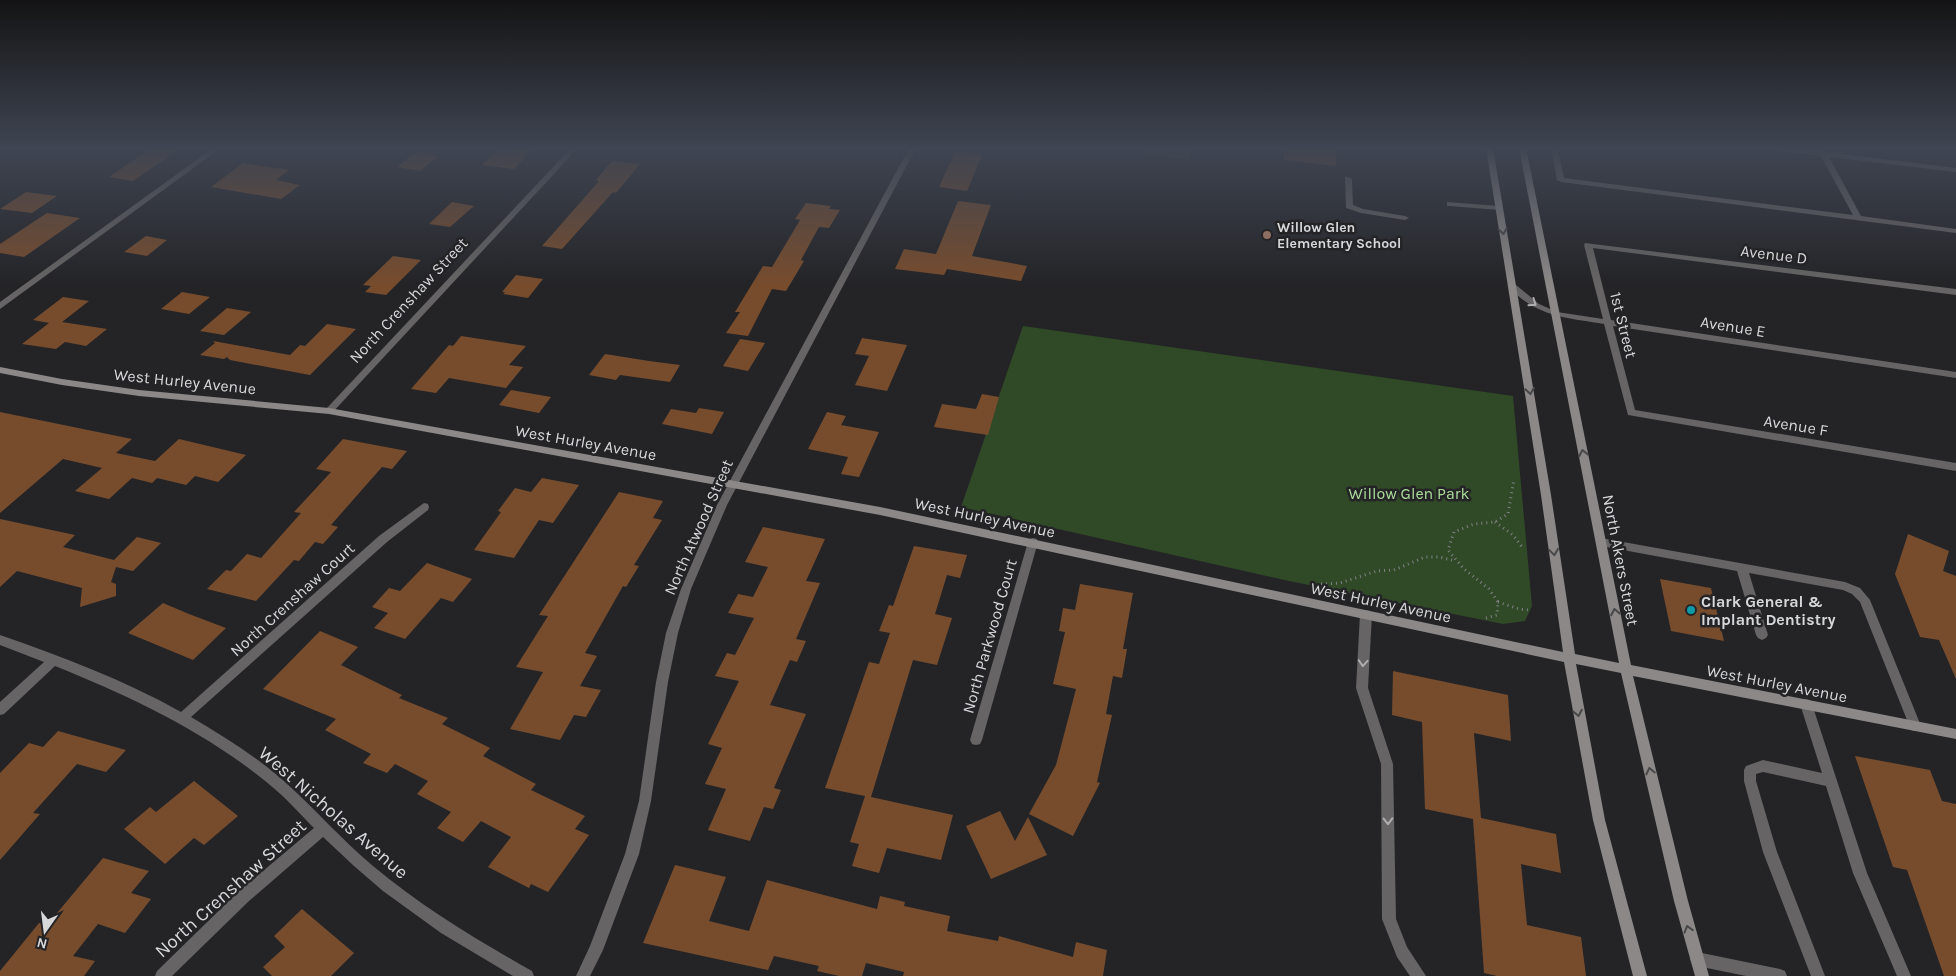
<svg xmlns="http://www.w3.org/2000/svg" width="1956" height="976" viewBox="0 0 1956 976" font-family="Karla,sans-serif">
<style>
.green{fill:#304927}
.building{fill:#774c2d}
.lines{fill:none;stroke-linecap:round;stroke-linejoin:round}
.path{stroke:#818284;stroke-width:3;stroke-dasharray:1 4;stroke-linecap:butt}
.lane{fill:#666464;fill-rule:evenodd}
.street{fill:#666464;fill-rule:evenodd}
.secondary{fill:#8b8887;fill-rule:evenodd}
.oneway{stroke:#484749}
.oneway2{stroke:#afafb1}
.education-dot{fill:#8d6e63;stroke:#242427;stroke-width:2}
.culture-dot{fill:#0f9aa8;stroke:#242427;stroke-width:2}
.labels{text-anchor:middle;stroke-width:5;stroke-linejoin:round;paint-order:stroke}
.far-poi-label{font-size:14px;font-weight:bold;fill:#d7d8da;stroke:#242427;text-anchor:start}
.street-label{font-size:16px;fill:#d7d8da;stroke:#242427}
.park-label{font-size:16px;fill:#acde9b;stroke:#242427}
.poi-label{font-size:16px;font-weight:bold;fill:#d7d8da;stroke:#242427;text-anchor:start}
.near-street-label{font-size:19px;fill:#d7d8da;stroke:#242427}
</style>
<rect width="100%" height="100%" fill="#242427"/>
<path class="green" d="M1144 148H1192L1189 160 1142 154Z
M1023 326 1513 396 1532 606 1525 621 1503 624 1289 581 961 507Z"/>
<path class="building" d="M151 148H181L133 181 109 177Z
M499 148H534L514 169 482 165Z
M1285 148H1337L1336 166 1284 160Z
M416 152 438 156 420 171 397 167Z
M955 152 982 155 967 191 939 187Z
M612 161 640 164 616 193 613 192 562 249 542 246 599 181 596 180Z
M243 163 289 170 276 180 300 185 281 199 211 187Z
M26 192 57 196 32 213 0 209Z
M958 201 991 205 972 256 1027 266 1021 281 947 269 944 275 895 269 904 249 936 254Z
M452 202 474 206 450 227 429 224Z
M806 203 831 206 829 209 840 210 829 228 819 227 801 260 804 261 786 291 772 289 748 336 726 333 740 312H735L763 266 772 267 800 220 795 219Z
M47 213 80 218 24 257 0 253V244Z
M146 236 167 240 147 256 124 252Z
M393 256 421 260 386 295 365 292 371 286 363 285Z
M516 275 543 279 528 298 503 294 505 292H502Z
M182 292 210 297 189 314 161 309Z
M63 297 89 301 62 322 107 329 86 346 65 342 56 349 22 344 49 323 33 320Z
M227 308 251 312 224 335 200 331Z
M327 324 356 329 310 375 230 360 227 357 224 359 200 355 215 343 213 341 290 355 300 345 305 346Z
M461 336 526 346 509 365 523 367 506 388 449 378 436 393 411 389 449 345 453 346Z
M862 338 907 345 887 391 855 385 869 356 855 354Z
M740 339 765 343 748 371 723 366Z
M605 354 649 361 680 365 670 382 620 375 616 380 589 375Z
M511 390 551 397 539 413 499 405Z
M982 394 999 397 988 435 934 427 942 404 976 409Z
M699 408 724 412 712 434 662 424 671 409 696 413Z
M0 412 132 439 116 453 155 461 179 439 246 455 218 482 195 476 186 485 157 478 152 483 132 478 109 499 75 491 102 468 63 459 0 513Z
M827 412 846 416 841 425 879 432 859 477 841 474 848 457 808 449Z
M343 439 407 451 392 469 382 467 331 525 338 527 323 544 315 542 299 561 294 560 256 601 207 589 226 570 231 571 247 554 261 558 301 513 294 512 331 472 316 469Z
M542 478 579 485 553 523 539 520 514 558 474 550 501 512 498 511 515 488 531 492Z
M619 492 663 501 653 518 662 520 634 565 639 566 626 587 623 586 585 653 597 656 580 686 601 690 586 717 574 715 560 740 510 729 543 672 516 667 548 616 539 615Z
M0 519 75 535 63 547 114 560 137 537 161 543 133 571 116 567 111 582 116 584V596L80 607 82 588 17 571 0 587Z
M763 527 825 539 806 581 820 583 796 639 806 641 797 662 790 660 770 705 806 714 774 788 781 790 773 809 764 807 750 841 708 830 726 789 705 784 722 748 708 744 739 681 715 676 727 653 735 655 754 618 728 613 738 594 753 597 768 567 745 562Z
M1908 534 1949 551 1943 571 1956 576V679L1939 640 1920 637 1895 574Z
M914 546 967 555 960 578 947 575 935 614 952 618 937 665 913 660 871 797 953 815 941 860 887 848 879 873 852 866 859 844 850 842 865 796 825 788 869 662 879 664 890 633 879 631 889 605 893 606Z
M427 563 472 579 453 602 441 598 405 639 374 628 388 613 372 607 389 588 400 591Z
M1660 579 1711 588 1724 641 1671 631Z
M1080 584 1133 593 1123 649H1127L1122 678 1113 676 1106 714 1112 715 1097 782 1100 783 1073 836 1029 814 1056 765 1076 689 1053 684 1065 632 1059 631 1063 608 1075 610Z
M163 603 189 614 226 628 193 660 128 633Z
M320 631 358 647 341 665 402 695 399 698 448 718 442 724 490 748 483 756 536 784 531 790 585 816 575 829 589 835 548 892 531 884 529 888 488 867 511 837 481 821 463 842 437 828 451 812 417 794 428 781 395 764 387 773 363 763 371 754 325 730 336 719 263 689Z
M1393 671 1508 695 1511 741 1474 733 1481 818 1556 834 1561 873 1521 864 1527 925 1581 937 1586 976H1497L1484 973 1473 819 1425 809 1422 722 1392 715Z
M58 731 126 750 106 772 77 764 33 813 40 814 0 860V773L29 743 43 747Z
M1855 756 1930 770 1942 801 1956 804V976H1944L1907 870 1893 867Z
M194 781 238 816 204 845 194 838 165 864 124 829 150 807 156 812Z
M1000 811 1015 841 1028 817 1047 855 991 879 966 826Z
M103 858 149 871 131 893 151 899 125 933 98 924 73 956 95 961 84 976H0V971L39 923 47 925Z
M675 865 726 877 709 921 749 931 767 880 877 909 880 896 905 902 904 906 950 916 947 931 998 941 999 936 1073 957 1076 942 1107 950 1103 976H903L904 972 866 963 862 976H839L817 971 819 966 774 956 768 970 643 943Z
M302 909 354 953 331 976H272L263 967 285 947 274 936Z"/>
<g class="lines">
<path class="path" d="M1495 522 1513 535 1522 547
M1321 584 1340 583 1377 571 1394 570 1425 557H1439L1456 561
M1498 602 1519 609 1529 610
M1486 618 1497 615 1498 602 1489 589 1464 569 1448 550 1454 532 1474 524 1495 522 1508 514 1514 479"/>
<path class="lane" d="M1345 177H1348L1352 179 1353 205 1363 209 1405 216 1409 218 1405 220 1361 213 1346 208Z
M1447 202 1499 206 1503 208 1499 210 1450 206H1447Z
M1601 538 1845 582 1860 588 1870 600 1921 726 1919 730 1915 731 1911 730 1860 602 1852 594 1843 590 1749 573 1768 635 1766 638 1762 640 1758 638 1756 635 1737 571 1601 546 1597 545 1596 542 1597 539Z
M1366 610 1370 611 1372 614 1368 688 1393 764 1396 919 1407 947 1426 976H1410L1397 957 1382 919 1381 764 1356 688 1360 614 1362 611Z
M1806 699 1810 700 1812 704 1867 873 1911 976H1897L1853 873 1826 786 1763 772 1756 774V781L1777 852 1825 976H1811L1763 852 1744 781V770L1746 766 1763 760 1822 773 1800 704 1802 700Z
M1697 952 1780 969 1785 971 1787 976H1746L1697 966 1692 964 1690 959 1692 954Z"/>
<path class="street" d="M213 148H221L0 309V302Z
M571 148H578L332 413H326L324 411 326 409Z
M909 148H916L727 505 691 589 678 633 668 682 651 801 639 854 603 950 590 976H576L590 946 625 854 639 801 656 682 666 633 681 589 717 505Z
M1551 148H1558L1564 178 1853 215 1821 156 1771 150 1768 148H1792L1819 152 1822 149 1826 152 1956 168V172L1829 157 1861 216 1956 229V233L1561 182 1557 180Z
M1585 243 1956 289V295L1593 248 1611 320 1956 372V378L1613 326 1635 410 1956 463V471L1628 415 1604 324C1567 318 1536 317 1509 287L1513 284 1516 285 1539 304 1557 312 1603 319 1584 245Z
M424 503 428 504 429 507 428 510 387 542 191 717C223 736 257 757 285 782 315 809 342 840 373 866 422 907 477 940 532 971L534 976H513L441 933 383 891 354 866 323 837 249 901 172 976H155L157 971 239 891 314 828C299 813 286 798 270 785 206 732 132 697 55 666L4 714 0 715V702L44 662 0 645V635C61 656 124 680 181 712L379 536Z
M1033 538 1037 539 1038 542 982 740 980 744 976 745 972 744 970 740 1028 542 1029 539Z"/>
<path class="secondary" d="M1486 148H1493L1551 495 1575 654 1619 663 1519 148H1526L1631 665 1956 729V739L1633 676 1688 901 1709 976H1695L1674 901 1621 673 1576 664 1605 820 1647 976H1633L1593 820 1564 662 880 515 329 414 139 396 62 385 0 373V367L62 379 139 390 329 408 880 507 1563 652 1541 495Z"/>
</g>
<defs><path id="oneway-chevron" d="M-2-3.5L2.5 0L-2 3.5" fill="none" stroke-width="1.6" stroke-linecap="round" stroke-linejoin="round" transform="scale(1.25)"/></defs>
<g class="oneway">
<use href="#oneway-chevron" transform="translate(1503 231) rotate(80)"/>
<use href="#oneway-chevron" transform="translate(1530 391) rotate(81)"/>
<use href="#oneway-chevron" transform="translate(1583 453) rotate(-101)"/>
<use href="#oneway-chevron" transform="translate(1554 552) rotate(82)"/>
<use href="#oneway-chevron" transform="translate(1615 612) rotate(-101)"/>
<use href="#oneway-chevron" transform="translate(1578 713) rotate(79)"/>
<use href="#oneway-chevron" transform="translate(1650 771) rotate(-103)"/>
<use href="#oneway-chevron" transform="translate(1688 929) rotate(-106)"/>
</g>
<g class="oneway2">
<use href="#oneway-chevron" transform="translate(1533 303) rotate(35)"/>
<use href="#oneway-chevron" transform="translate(1363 663) rotate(94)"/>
<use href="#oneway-chevron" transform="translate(1388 821) rotate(89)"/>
</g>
<linearGradient id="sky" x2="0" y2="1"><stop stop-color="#141415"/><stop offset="0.52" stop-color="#3f4552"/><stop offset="1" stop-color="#3f4552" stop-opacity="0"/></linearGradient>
<rect width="1956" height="285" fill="url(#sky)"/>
<circle class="education-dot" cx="1267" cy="235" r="5"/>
<circle class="culture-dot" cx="1691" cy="610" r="5"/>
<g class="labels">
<g class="far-poi-label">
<text x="1277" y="232">Willow Glen<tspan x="1277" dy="16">Elementary School</tspan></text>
</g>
<g class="street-label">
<text transform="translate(1774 254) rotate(7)" y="6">Avenue D</text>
<text transform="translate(408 300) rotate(-47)" y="6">North Crenshaw Street</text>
<text transform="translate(1624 325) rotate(76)" y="6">1st Street</text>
<text transform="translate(1733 326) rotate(9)" y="6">Avenue E</text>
<text transform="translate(185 381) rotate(6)" y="6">West Hurley Avenue</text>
<text transform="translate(1796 425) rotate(9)" y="6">Avenue F</text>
<text transform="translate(586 442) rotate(10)" y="6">West Hurley Avenue</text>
<text transform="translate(985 517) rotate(12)" y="6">West Hurley Avenue</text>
<text transform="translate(698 527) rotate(-66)" y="6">North Atwood Street</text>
<text transform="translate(1621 560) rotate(79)" y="6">North Akers Street</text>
<text transform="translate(292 599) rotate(-42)" y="6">North Crenshaw Court</text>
<text transform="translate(1381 602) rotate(12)" y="6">West Hurley Avenue</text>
<text transform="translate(989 636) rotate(-74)" y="6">North Parkwood Court</text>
<text transform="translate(1777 683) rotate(11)" y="6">West Hurley Avenue</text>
</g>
<g class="park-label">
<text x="1409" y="499">Willow Glen Park</text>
</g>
<g class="poi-label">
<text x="1701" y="607">Clark General &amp;<tspan x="1701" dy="18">Implant Dentistry</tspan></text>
</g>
<g class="near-street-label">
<text transform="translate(334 812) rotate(41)" y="7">West Nicholas Avenue</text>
<text transform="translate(230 888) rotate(-42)" y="7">North Crenshaw Street</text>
</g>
</g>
<g transform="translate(45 931) rotate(194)" stroke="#242427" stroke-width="4" paint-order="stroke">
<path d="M0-4L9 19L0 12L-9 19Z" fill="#d7d8da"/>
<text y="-8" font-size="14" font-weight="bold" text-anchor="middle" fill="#d7d8da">N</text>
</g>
</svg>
